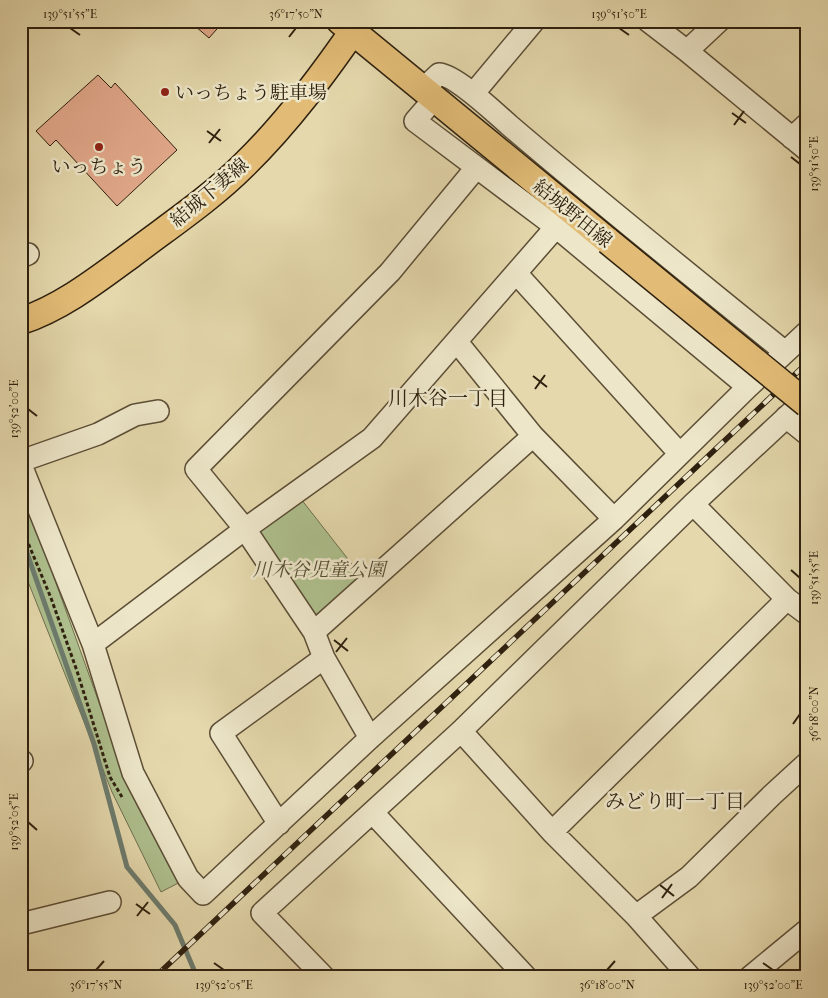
<svg xmlns="http://www.w3.org/2000/svg" width="828" height="998" viewBox="0 0 828 998" font-family="'IM FELL French Canon','Noto Serif JP',serif">
<style>
.green{fill:#aec08e;stroke:#6e704e}
.lines{fill:none;stroke-linecap:round;stroke-linejoin:round}
.stream{stroke:#6c7c6e;stroke-width:5}
.building{fill:#e0a789;stroke:#2e200f}
.minor-casing{stroke:#5c4e36;stroke-width:24}
.major-casing{stroke:#2e200f;stroke-width:29}
.path{stroke:#2e200f;stroke-width:3;stroke-dasharray:4 2.5;stroke-linecap:butt}
.minor{stroke:#ede6c9;stroke-width:21}
.major{stroke:#e2bc76;stroke-width:26}
.rail-casing{stroke:#2e200f;stroke-width:5.5}
.rail{stroke:#ede6c9;stroke-width:4;stroke-dasharray:11;stroke-linecap:butt}
.major-bridge-casing{stroke:#2e200f;stroke-width:29;stroke-linecap:butt}
.major-bridge{stroke:#e2bc76;stroke-width:26}
.ticks{fill:none;stroke:#2e200f;stroke-width:2}
.poi-dot{fill:#8f2418;stroke:#ede6c9;stroke-width:2}
.labels{text-anchor:middle;stroke-width:5;stroke-linejoin:round;paint-order:stroke}
.poi-label{font-size:19px;fill:#2e200f;stroke:#ede6c9;text-anchor:start}
.street-label{font-size:19px;fill:#2e200f;stroke:#ede6c9}
.park-label{font-size:19px;font-style:italic;fill:#545035;stroke:#ede6c9}
.neighbourhood-label{font-size:20px;fill:#2e200f;stroke:#ede6c9}
.neatline{fill:none;stroke:#2e200f;stroke-width:2}
.ticks-label{font-size:12px;text-anchor:middle;fill:#2e200f}
</style>
<rect width="100%" height="100%" fill="#e4d8ac"/>
<filter id="stains"><feTurbulence type="fractalNoise" baseFrequency=".004" numOctaves="4"/><feColorMatrix values="0 0 0 0 .2 0 0 0 0 .09 0 0 0 0 .02 0 0 0 .5 -.17"/></filter>
<radialGradient id="worn" r=".72"><stop offset=".6" stop-color="#630" stop-opacity="0"/><stop offset="1" stop-color="#630" stop-opacity=".3"/></radialGradient>
<path class="green" d="M21 486 110 733 138 807 171 867 188 878 161 892 112 792 21 564Z
M301 499 362 577 319 619 257 532Z"/>
<g class="lines">
<path class="stream" d="M21 536 94 744 127 867 175 925 197 977"/>
</g>
<path class="building" d="M189 21H224L209 38Z
M98 75 111 88 115 83 177 150 117 206 56 140 50 146 36 131Z"/>
<g class="lines">
<defs>
<path id="minor" d="M648 21 687 51 807 150
M687 51 719 21
M422 90 439 74C457 76 494 112 509 125 599 202 693 277 785 352
M473 94 534 21
M434 99 415 121 556 227 748 387
M792 138 807 124
M21 257 28 254
M516 273 680 454
M457 342 533 436 614 519
M786 417 807 434
M21 461 98 434 135 415 158 411
M21 465 93 644 133 773 188 878 203 894 370 738 614 519 748 387 807 332
M693 504 787 599 807 614
M314 632 533 436
M93 644 245 529 372 438 556 227
M461 731 552 832 636 916 690 977
M370 738 324 658 314 632 245 529 196 469 390 272 476 168
M21 761H22
M373 813 526 977
M279 824 221 733 324 658
M552 832 787 599
M636 916 689 877 772 795 807 763
M21 924 110 902
M324 977 262 913 461 731 693 504 807 398
M750 977 807 930"/>
<path id="major" d="M340 21 608 241
M21 321C61 308 97 280 131 255 169 226 210 199 244 165 288 122 325 72 360 21"/>
</defs>
<use href="#minor" class="minor-casing"/>
<use href="#major" class="major-casing"/>
<path class="path" d="M21 526 51 598 77 671 110 777 122 797"/>
<use href="#minor" class="minor"/>
<use href="#major" class="major"/>
<defs>
<path id="rail" d="M155 977 807 363"/>
</defs>
<use href="#rail" class="rail-casing"/>
<use href="#rail" class="rail"/>
<defs>
<path id="major-bridge" d="M608 241 807 404"/>
</defs>
<use href="#major-bridge" class="major-bridge-casing"/>
<use href="#major-bridge" class="major-bridge"/>
</g>
<path class="ticks" d="M70 28 80 35M619 28 629 35M289 37 296 28M732 113 746 123M734 125 744 111M207 131 221 141M209 143 220 129M791 157 800 164M533 376 547 387M535 389 545 375M28 409 37 416M791 570 800 578M334 640 348 651M336 652 347 638M793 724 800 714M28 822 37 830M660 885 674 896M662 898 672 884M136 904 150 914M137 916 148 902M214 963 224 970M763 963 773 970M96 970 104 961M607 970 615 961"/>
<g class="poi-dot">
<circle cx="165" cy="92" r="5"/>
<circle cx="99" cy="147" r="5"/>
</g>
<g class="labels">
<g class="poi-label">
<text x="175" y="99">いっちょう駐車場</text>
<text x="99" y="173" text-anchor="middle">いっちょう</text>
</g>
<g class="street-label">
<text transform="translate(209 192) rotate(-40)" y="7">結城下妻線</text>
<text transform="translate(573 213) rotate(39)" y="7">結城野田線</text>
</g>
<g class="park-label">
<text x="319" y="576">川木谷児童公園</text>
</g>
<g class="neighbourhood-label">
<text x="448" y="405">川木谷一丁目</text>
<text x="675" y="808">みどり町一丁目</text>
</g>
</g>
<rect width="828" height="998" fill="none" stroke="#e4d8ac" stroke-width="55"/>
<rect x="28" y="28" width="772" height="942" class="neatline"/>
<g class="ticks-label">
<text x="70" y="18">139°51'55"E</text>
<text x="296" y="18">36°17'50"N</text>
<text x="619" y="18">139°51'50"E</text>
<text transform="translate(814 164) rotate(-90)" y="4">139°51'50"E</text>
<text transform="translate(14 409) rotate(-90)" y="4">139°52'00"E</text>
<text transform="translate(814 578) rotate(-90)" y="4">139°51'55"E</text>
<text transform="translate(814 714) rotate(-90)" y="4">36°18'00"N</text>
<text transform="translate(14 822) rotate(-90)" y="4">139°52'05"E</text>
<text x="96" y="989">36°17'55"N</text>
<text x="224" y="989">139°52'05"E</text>
<text x="607" y="989">36°18'00"N</text>
<text x="773" y="989">139°52'00"E</text>
</g>
<rect width="100%" height="100%" filter="url(#stains)"/>
<rect width="100%" height="100%" fill="url(#worn)"/>
</svg>
